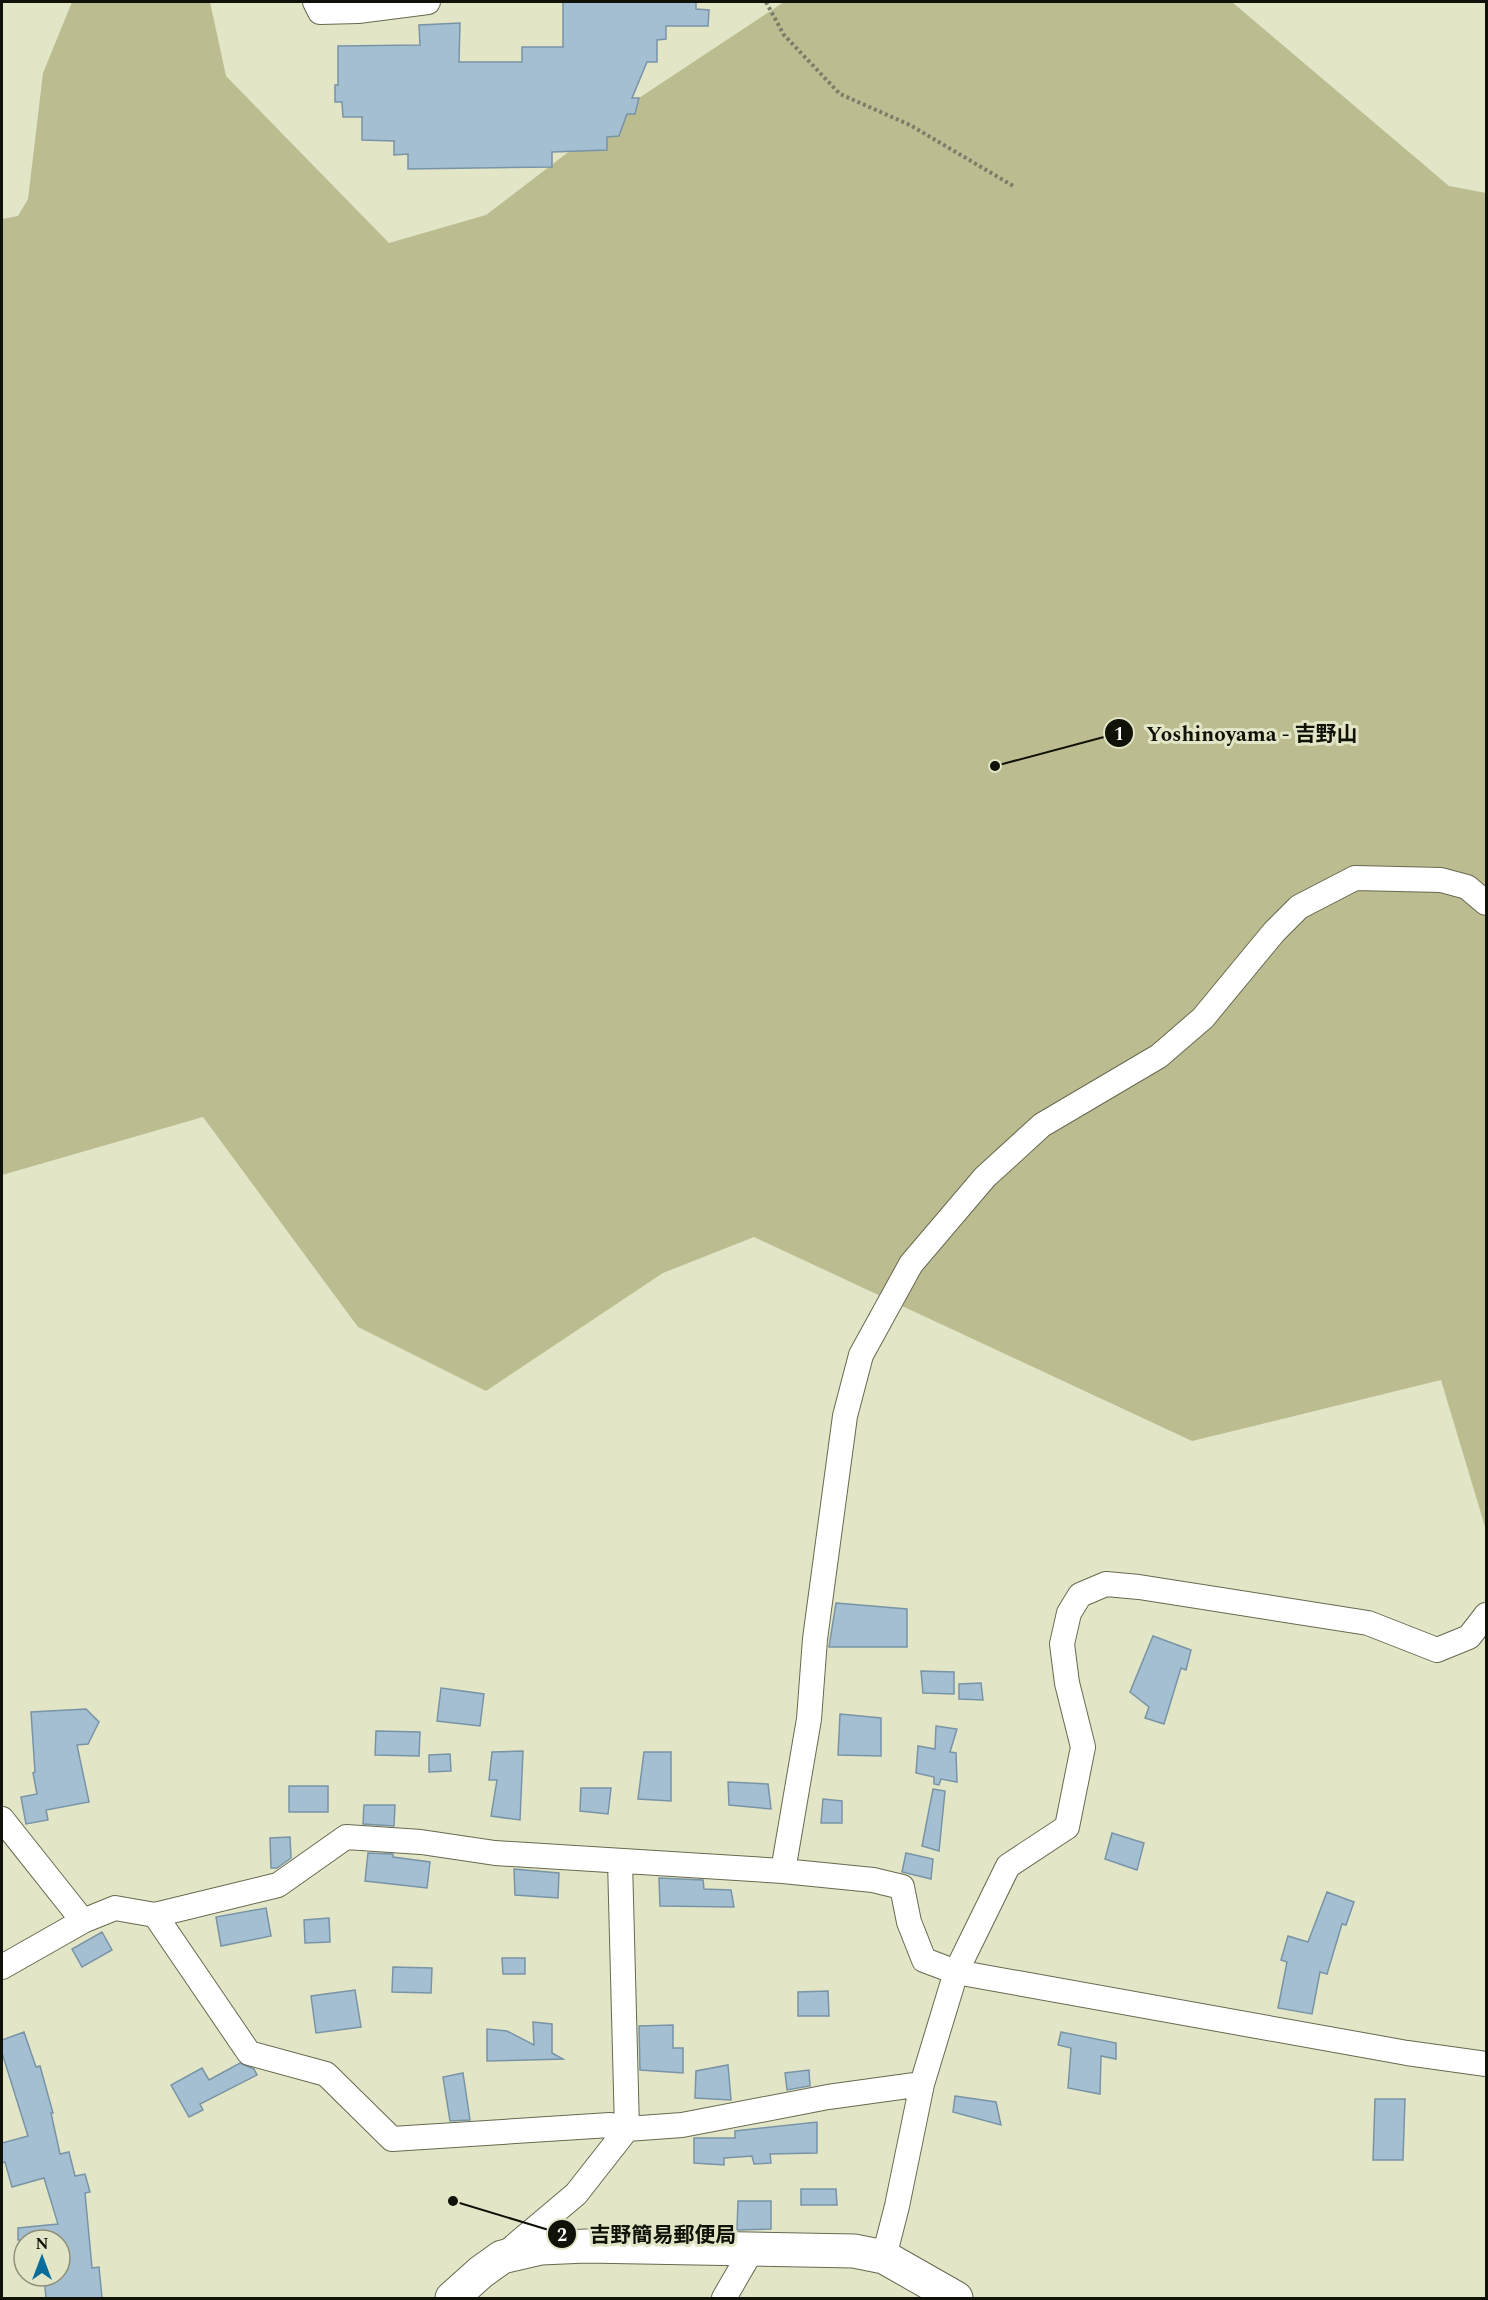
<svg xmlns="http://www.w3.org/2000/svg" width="1488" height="2300" viewBox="0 0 1488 2300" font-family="Spectral,'Noto Sans JP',serif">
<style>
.green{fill:#bbbd91}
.building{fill:#a3bfd1;stroke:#7994a6;stroke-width:1.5}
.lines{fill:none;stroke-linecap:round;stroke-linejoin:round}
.minor-casing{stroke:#68694f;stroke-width:26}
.secondary-casing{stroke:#68694f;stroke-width:35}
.path{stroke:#7b7d69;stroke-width:4;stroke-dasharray:3 3;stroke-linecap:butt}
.minor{stroke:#fff;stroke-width:24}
.secondary{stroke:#fff;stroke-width:33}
.leader{fill:none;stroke:#101107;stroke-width:2}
.callout-dot{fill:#101107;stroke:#e2e5c6;stroke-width:2}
.mark-label{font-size:18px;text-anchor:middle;font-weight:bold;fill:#fff}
.callout-label{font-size:21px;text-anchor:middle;font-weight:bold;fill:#101107;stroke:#e2e5c6;stroke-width:6;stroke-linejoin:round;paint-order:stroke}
</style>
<rect width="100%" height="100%" fill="#e2e5c6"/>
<path class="green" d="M72 2H210L226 76 389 243 486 215 639 98 784 2H1232L1449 186 1486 193V1530L1441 1380 1192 1441 754 1237 663 1273 486 1391 358 1327 203 1117 2 1175V219L18 216 28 199 43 73Z"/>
<path class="building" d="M563 2H696V9L709 10 708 26H666V39L657 40V62H647L632 98H639L635 114H627L619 136 607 137V150L552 152V167L408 169V154L394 155V141L362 140V117H343L342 102H335V85H338V46L420 45 419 25 460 23 459 62H522V47H563Z
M836 1603 907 1609V1647H829Z
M1153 1636 1191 1650 1186 1670 1181 1668 1164 1724 1145 1718 1149 1707 1130 1692Z
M921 1671 954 1672V1694L923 1693Z
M981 1683 983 1700 959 1699V1684Z
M441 1688 484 1694 480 1726 437 1721Z
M86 1709 99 1722 88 1744 77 1745 89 1802 46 1810 48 1820 26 1824 21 1797 37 1794 33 1773 35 1772 31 1712Z
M840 1714 881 1718V1756L838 1755Z
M936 1726 957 1729 950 1752 956 1753 957 1782 941 1779 939 1785 934 1784V1777L916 1773 918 1746 935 1749Z
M376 1731 420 1732 419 1756 375 1755Z
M523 1751 520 1820 491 1816 497 1780H489L492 1752Z
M644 1752H671V1801L638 1799Z
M450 1754 451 1771 429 1772V1755Z
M728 1782 768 1784 771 1809 729 1805Z
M289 1786H328V1812H289Z
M581 1788H611L608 1814 580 1811Z
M933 1789 945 1791 939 1851 922 1846Z
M823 1799 842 1801V1823H821Z
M364 1805H395L394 1826 363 1824Z
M1112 1833 1144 1843 1137 1870 1105 1859Z
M290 1837 291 1858 277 1868H271L270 1838Z
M368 1853 393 1854V1857L430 1862 427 1888 365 1881Z
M906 1853 933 1859 931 1879 902 1872Z
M514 1869 559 1873 558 1898 515 1895Z
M659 1878 703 1880 704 1889 731 1890 734 1907 660 1906Z
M1327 1892 1354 1902 1346 1925 1342 1924 1327 1974 1320 1972 1312 2014 1278 2008 1287 1962 1281 1960 1288 1936 1308 1942Z
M266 1908 271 1936 221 1946 216 1917Z
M329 1918 330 1942 305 1943 304 1920Z
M102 1932 112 1950 82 1967 72 1949Z
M502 1958H525V1974H503Z
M393 1967 432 1968 431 1993 392 1992Z
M355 1990 361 2027 316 2033 311 1996Z
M828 1991 829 2016H798V1992Z
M533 2022 552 2024V2053L563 2059 487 2061V2029L507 2031 534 2045Z
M673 2025V2048H683V2073L640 2070 639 2026Z
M24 2032 36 2067 40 2066 53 2113H51L60 2154 69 2152 75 2176 85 2174 90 2192 85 2193 92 2268 99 2267 102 2298H46L44 2276H60V2240H18V2228L58 2224 44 2178 12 2187 5 2162 2 2163V2143L28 2136 2 2053V2040Z
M1061 2032 1116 2043V2059L1101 2056 1100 2094 1068 2088 1071 2048 1058 2045Z
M240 2063 254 2069 257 2075 200 2104 203 2110 189 2117 171 2085 202 2068 209 2080Z
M728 2065 731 2100 695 2098 696 2071Z
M809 2070 810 2086 787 2090 785 2073Z
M463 2073 470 2120 450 2121 443 2077Z
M955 2096 996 2102 1001 2125 953 2112Z
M1375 2099H1405L1403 2160H1373Z
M817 2122V2153L770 2154 771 2163 754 2164 752 2156 724 2158V2165L694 2163V2138H735V2131Z
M801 2189H836L837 2205H801Z
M738 2201H771V2229L737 2230Z"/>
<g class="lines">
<defs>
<path id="minor" d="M315 2 320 12 358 11 428 2
M2 1819 83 1921
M620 1861 627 2129 682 2125 828 2097 922 2084
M783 1871 809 1719 815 1639 845 1416 861 1355 911 1264 985 1177 1042 1125 1159 1056 1203 1018 1274 932 1299 907 1355 878 1441 880 1467 887 1486 903
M155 1915 249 2053 326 2074 392 2139 610 2125 627 2129 576 2194 506 2253
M2 1967 83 1921 115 1908 155 1915 278 1885 346 1837 421 1842 495 1853 783 1871 873 1880 902 1887 909 1922 924 1960 956 1972 1407 2053 1486 2064
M884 2257 897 2206 922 2084 956 1972 1008 1866 1067 1827 1083 1747 1067 1683 1062 1644 1069 1613 1080 1595 1106 1584 1139 1587 1368 1623 1437 1650 1469 1637 1486 1615
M724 2298 753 2248"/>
<path id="secondary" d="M452 2298 481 2272 502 2257 541 2248 586 2246 854 2251 884 2257 956 2298"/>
</defs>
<use href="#minor" class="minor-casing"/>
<use href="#secondary" class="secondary-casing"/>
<path class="path" d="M766 2 784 35 840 94 910 125 1015 187"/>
<use href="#minor" class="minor"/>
<use href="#secondary" class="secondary"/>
</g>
<path class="leader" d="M995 766L1119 733M453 2201L562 2234"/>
<g class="callout-dot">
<circle cx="995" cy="766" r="6"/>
<circle cx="453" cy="2201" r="6"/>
<circle cx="1119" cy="733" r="15"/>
<circle cx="562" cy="2234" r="15"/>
</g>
<g class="mark-label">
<text x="1119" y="740">1</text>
<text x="562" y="2241">2</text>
</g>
<g class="callout-label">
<text x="1252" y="741">Yoshinoyama - 吉野山</text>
<text x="663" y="2242">吉野簡易郵便局</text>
</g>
<rect width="1488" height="2300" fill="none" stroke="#101107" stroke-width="6"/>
<g transform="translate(42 2258)"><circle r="28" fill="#e2e5c6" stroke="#8e907a" stroke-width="1.5"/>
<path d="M0-4.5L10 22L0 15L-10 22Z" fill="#0a6d9b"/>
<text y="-9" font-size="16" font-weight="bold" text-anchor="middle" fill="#101107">N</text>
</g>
</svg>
